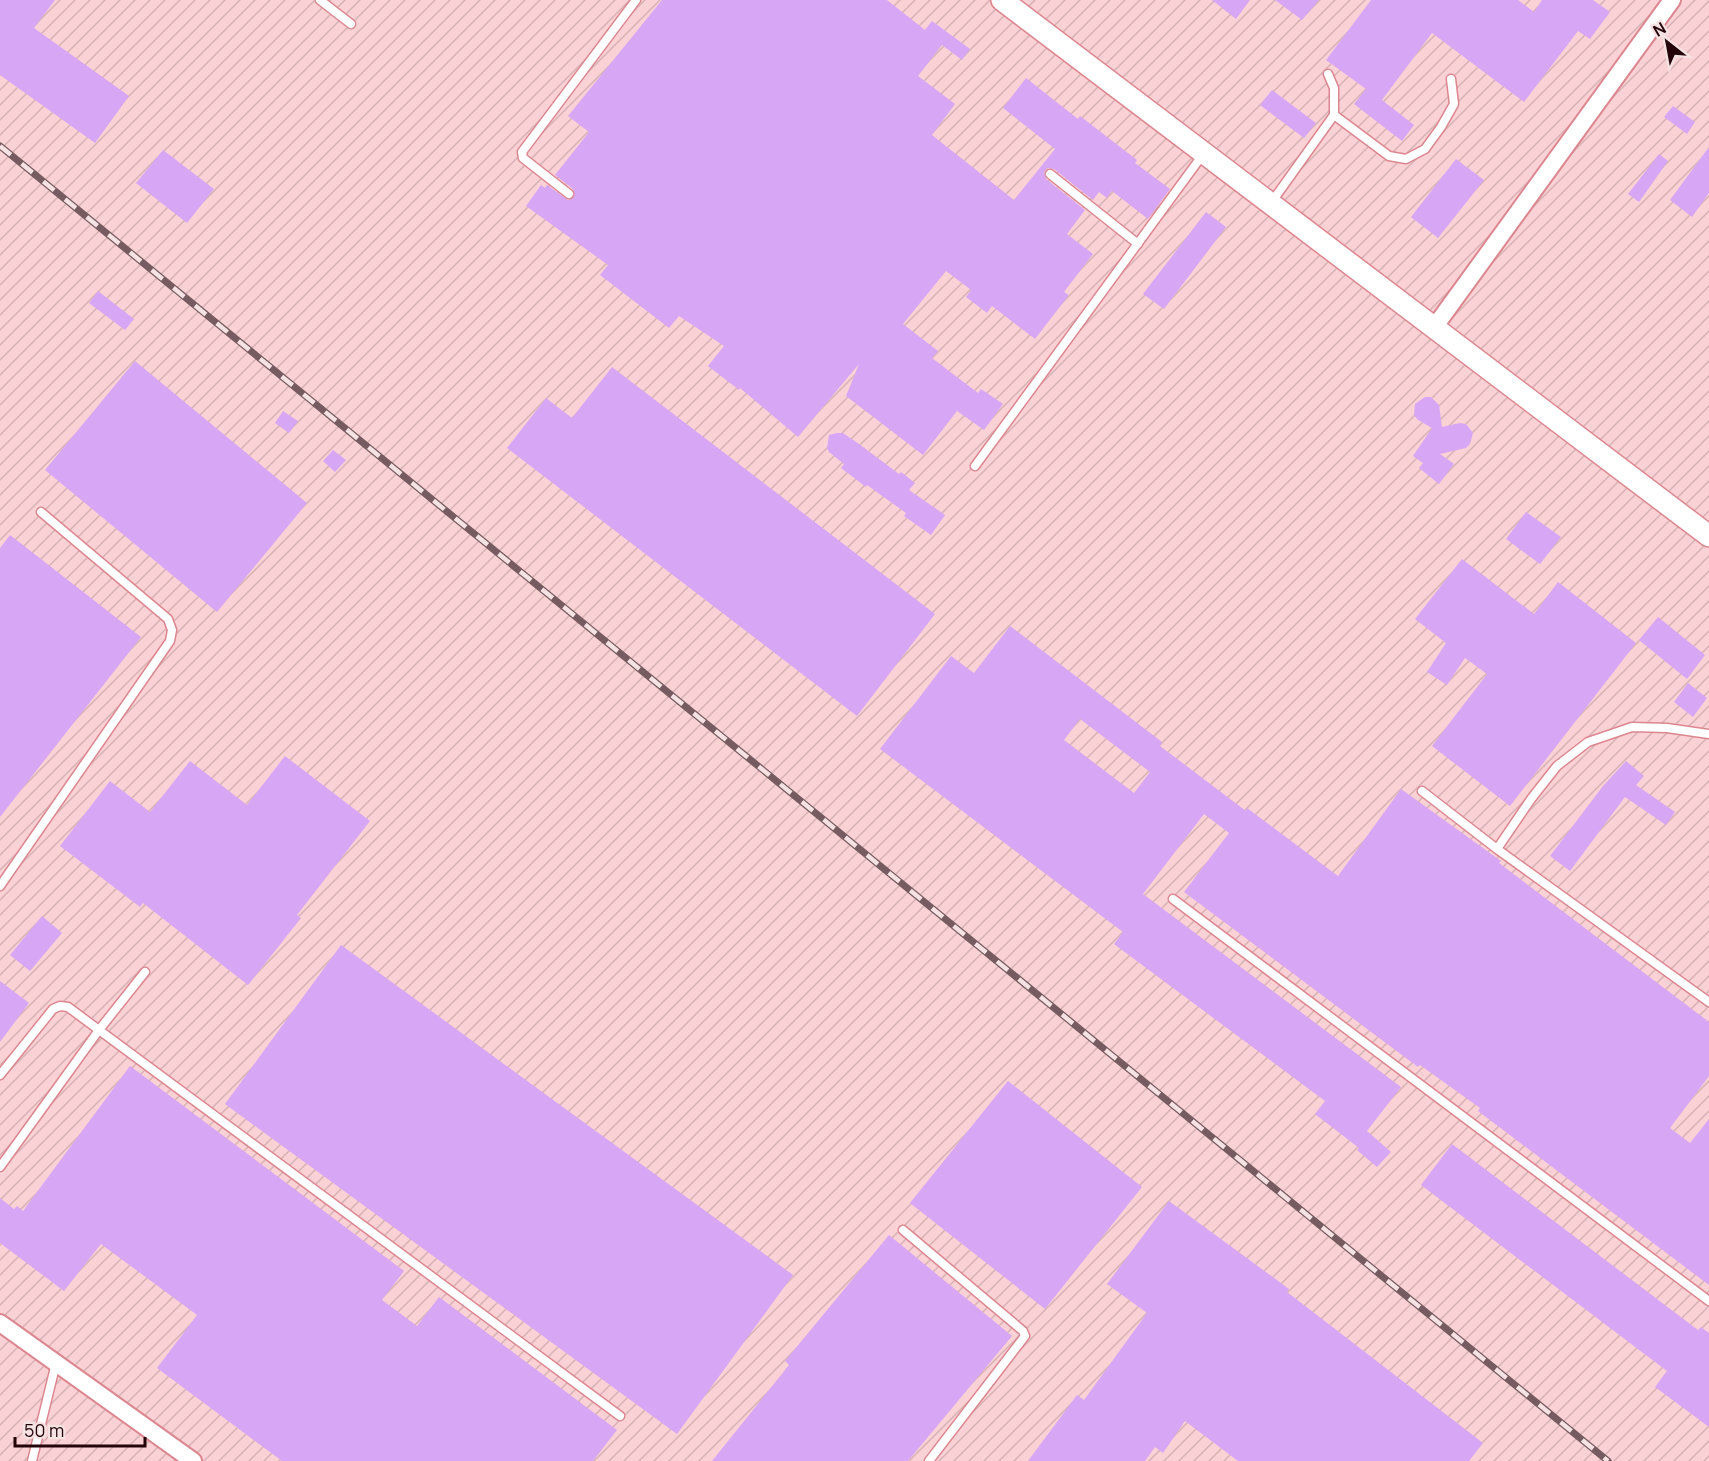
<svg xmlns="http://www.w3.org/2000/svg" width="1709" height="1461" viewBox="0 0 1709 1461" font-family="Manrope,sans-serif">
<style>
.industrial{fill:url(#industrial-furrows)}
.building{fill:#d7a6f5;fill-rule:evenodd}
.lines{fill:none;stroke-linecap:round;stroke-linejoin:round}
.service-casing{stroke:#dc8690;stroke-width:11}
.minor-casing{stroke:#dc8690;stroke-width:20}
.tertiary-casing{stroke:#dc8690;stroke-width:24}
.service{stroke:#fff;stroke-width:8}
.minor{stroke:#fff;stroke-width:16}
.tertiary{stroke:#fff;stroke-width:21}
.rail-casing{stroke:#765c60;stroke-width:7}
.rail{stroke:#f5e2e3;stroke-width:4.5;stroke-dasharray:14;stroke-linecap:butt}
</style>
<defs>
<pattern id="industrial-furrows" width="10" height="10" patternUnits="userSpaceOnUse" patternTransform="scale(1.5)"><rect width="10" height="10" fill="#fad1d4"/><path d="M-1 1l2-2M0 10L10 0M9 11l2-2" fill="none" stroke="#d6b2b5"/></pattern>
</defs>
<rect width="100%" height="100%" fill="#f5e2e3"/>
<path class="industrial" d="M0 0H1709V1461H0Z"/>
<path class="building" d="M0 0H55L34 28 129 96 95 143 0 75Z
M662 0H887L925 30 932 21 970 49 962 60 942 45 918 76 955 104 932 135 1014 200 1055 149 1003 108 1026 78 1078 119 1080 116 1137 160 1135 163 1170 189 1148 219 1112 191 1107 198 1099 192 1093 200 1054 169 1047 168 1044 172 1046 179 1085 210 1067 234 1093 254 1064 292 1069 295 1035 339 992 306 987 313 966 297 971 290 946 271 903 324 938 351 932 358 978 393 981 389 1003 404 984 430 957 411 923 455 846 396 859 364 798 437 740 388 739 390 708 366 724 346 679 316 669 328 600 275 608 265 526 206 541 185 545 188 547 185 568 200 574 197 573 189 555 175 589 132 568 116Z
M1212 0H1250L1236 19Z
M1275 0H1319L1302 20Z
M1371 0H1518L1534 12 1542 0H1593L1610 12 1590 39 1578 31 1524 102 1432 33 1382 100 1414 125 1402 141 1354 104 1366 89 1326 60Z
M1272 90 1316 123 1304 138 1260 105Z
M1673 106 1695 122 1687 134 1664 117Z
M1709 147V193L1692 217 1670 200Z
M163 150 214 189 187 223 136 183Z
M1659 154 1668 161 1639 202 1628 194Z
M1456 159 1484 180 1438 238 1411 217Z
M1206 212 1226 227 1164 309 1143 294Z
M98 291 134 319 125 330 89 303Z
M135 361 307 503 217 612 45 470Z
M612 367 935 614 857 716 507 448 546 398 572 418Z
M1425 397H1431L1439 405 1442 427 1460 423 1466 424 1473 433 1470 444 1466 448 1440 454 1454 464 1439 484 1419 468 1423 463 1413 456 1432 428 1418 420 1414 415 1415 404Z
M283 411 298 421 289 433 275 423Z
M837 433H843L859 444 899 474 901 472 915 483 909 490 945 515 931 535 904 516 906 513 867 485 866 487 841 468 844 464 829 452 827 448 829 435Z
M333 450 346 460 335 472 323 461Z
M1526 512 1561 537 1540 564 1506 539Z
M10 535 141 637 0 817V548Z
M1462 559 1534 614 1558 582 1636 643 1510 806 1432 746 1487 674 1465 658 1447 685 1427 672 1446 643 1415 619Z
M1658 617 1705 655 1687 679 1639 640Z
M1010 626 1162 742 1160 746 1246 811 1247 808 1338 876 1401 789 1501 861 1499 863 1709 1022V1076L1670 1128 1690 1143 1709 1119V1285L1478 1111 1480 1108 1420 1065 1418 1067 1184 892 1229 833 1204 814 1143 894 1401 1087 1367 1131 1391 1152 1377 1167 1357 1150 1359 1148 1315 1114 1325 1101 1114 944 1123 932 880 749 951 656 974 673ZM1080 719 1150 772 1134 793 1064 740Z
M1688 683 1707 698 1693 717 1674 702Z
M285 756 370 821 297 915 301 918 248 985 143 903 140 907 60 846 110 781 150 812 190 761 247 805Z
M1626 761 1644 776 1636 785 1675 812 1666 825 1625 797 1570 871 1550 856 1603 786Z
M42 916 62 933 30 971 10 955Z
M341 945 793 1275 677 1434 225 1104Z
M0 981 29 1003 0 1042Z
M130 1066 404 1271 382 1300 417 1326 439 1297 617 1430 593 1461H282L157 1368 197 1315 101 1244 64 1291 0 1243V1198L14 1209 17 1206 23 1211Z
M1008 1081 1142 1187 1045 1309 910 1203Z
M1452 1144 1698 1330 1701 1327 1709 1333V1427L1655 1387 1667 1371 1421 1185Z
M1169 1201 1289 1289 1287 1292 1483 1443 1469 1461H1238L1185 1421 1163 1453 1155 1447 1145 1461H1028L1077 1395 1084 1400 1147 1313 1107 1284Z
M889 1235 1012 1336 908 1461H712L789 1365 785 1361Z"/>
<g class="lines">
<defs>
<path id="service" d="M320 0 351 24
M1334 115 1389 156 1406 159 1425 149 1441 127 1454 104 1451 79
M1050 174 1138 244
M569 194 523 158 522 152 636 0
M1271 203 1334 115V88L1328 74
M975 466 1204 153
M1709 734 1667 728 1632 727 1588 742 1557 766 1531 799 1497 849 1709 1002
M1422 791 1497 849
M0 886 170 641 172 630 168 619 41 512
M1173 899 1709 1301
M0 1075 53 1009 60 1006 68 1007 620 1416
M0 1167 99 1030 145 972
M903 1230 1023 1331 1025 1336 929 1461
M32 1461 56 1363"/>
<path id="minor" d="M1433 329 1672 0
M0 1323 193 1461"/>
<path id="tertiary" d="M1002 0C1238 178 1472 359 1709 536"/>
</defs>
<use href="#service" class="service-casing"/>
<use href="#minor" class="minor-casing"/>
<use href="#tertiary" class="tertiary-casing"/>
<use href="#service" class="service"/>
<use href="#minor" class="minor"/>
<use href="#tertiary" class="tertiary"/>
<defs>
<path id="rail" d="M0 146 1608 1461"/>
</defs>
<use href="#rail" class="rail-casing"/>
<use href="#rail" class="rail"/>
</g>
<g transform="translate(1667 42) rotate(329)" stroke="#f5e2e3" stroke-width="4.5" paint-order="stroke">
<path d="M0-4.5L10 22L0 15L-10 22Z" fill="#23050a"/>
<text y="-9" font-size="16" font-weight="bold" text-anchor="middle" fill="#23050a">N</text>
</g>
<path d="M15 1437v9h130v-9" fill="none" stroke="#23050a" stroke-width="3"/>
<text x="24" y="1437" font-size="18" fill="#23050a" stroke="#f5e2e3" stroke-width="4.5" paint-order="stroke">50 m</text>
</svg>
